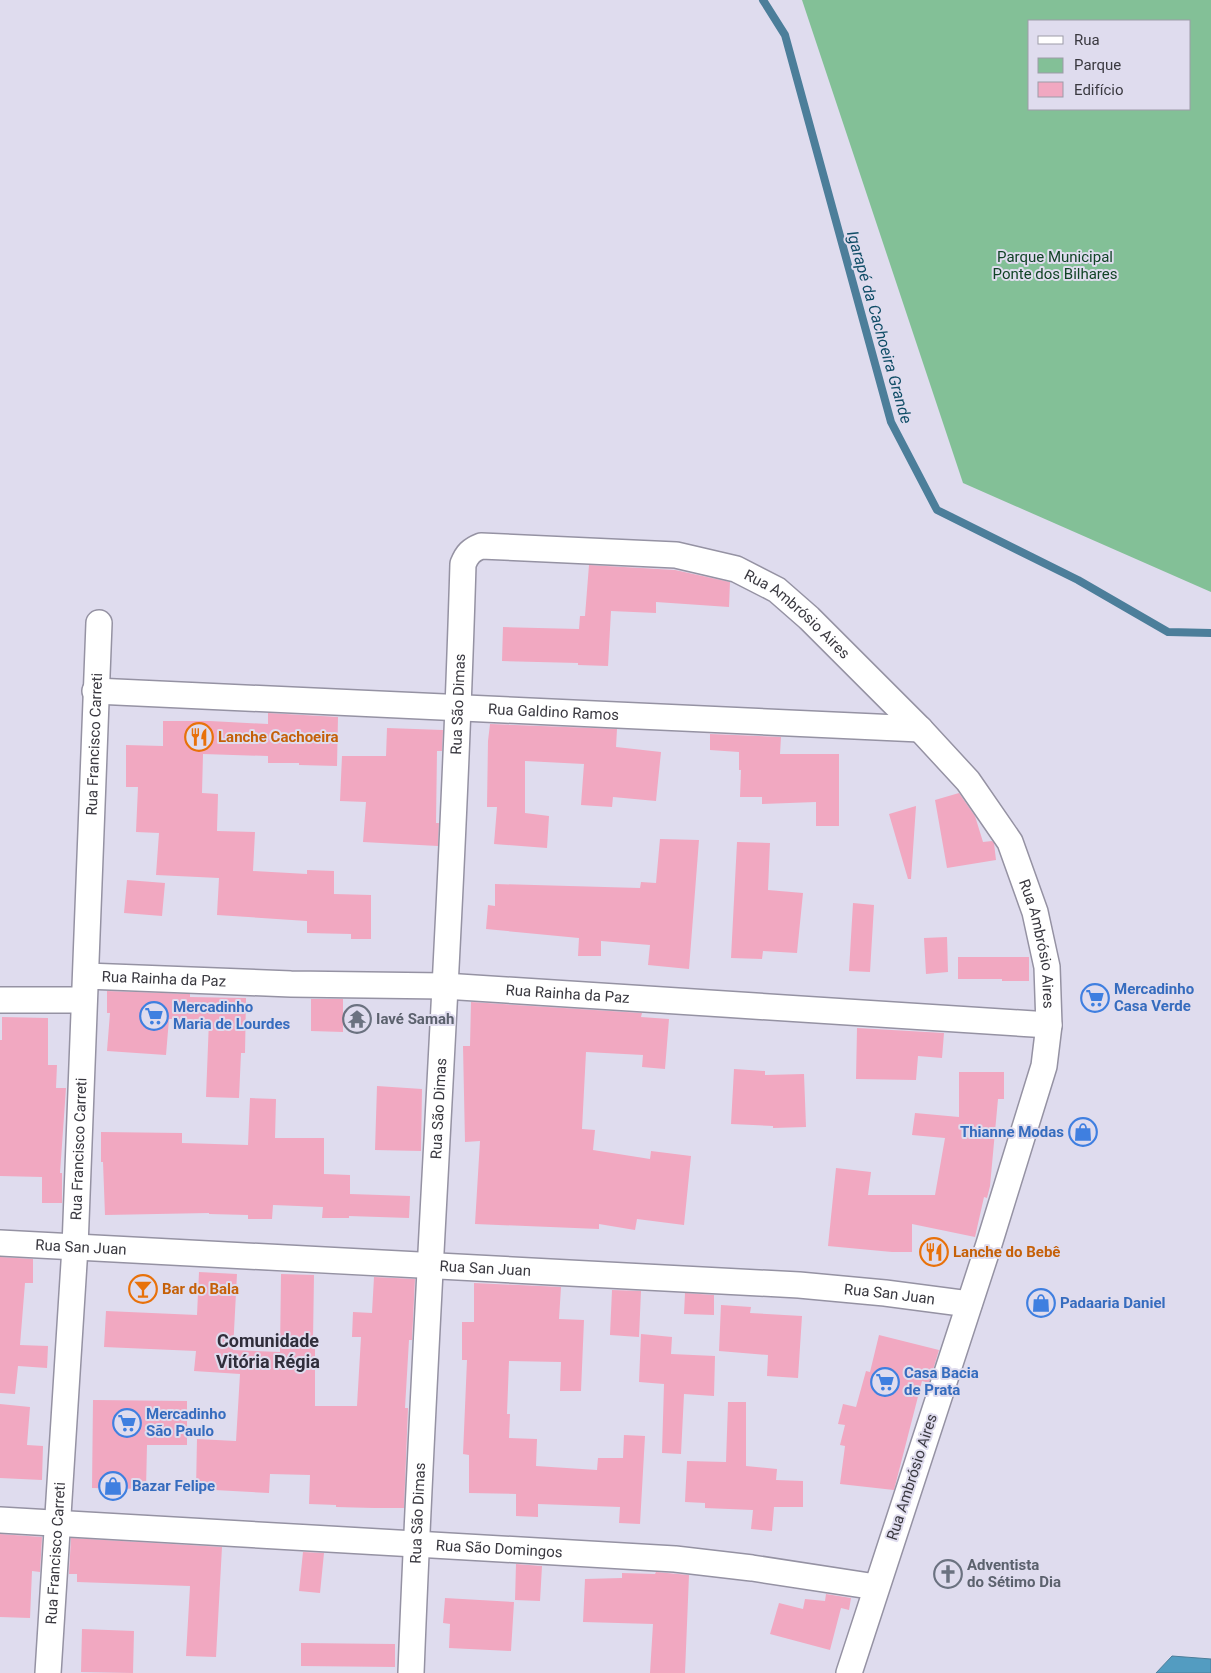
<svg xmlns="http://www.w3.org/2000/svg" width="1211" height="1673" viewBox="0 0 1211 1673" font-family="Roboto,sans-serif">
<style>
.green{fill:#83c097;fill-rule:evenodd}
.water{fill:#539cc1;stroke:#4c7e9a}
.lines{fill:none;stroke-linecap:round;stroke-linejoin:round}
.stream{stroke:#4c7e9a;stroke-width:8}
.building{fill:#f1a8c1}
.minor-casing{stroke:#9592a3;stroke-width:28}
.minor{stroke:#fff;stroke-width:25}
.labels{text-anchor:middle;stroke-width:4;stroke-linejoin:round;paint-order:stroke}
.park-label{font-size:15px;fill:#114326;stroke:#dfdcee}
.street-label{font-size:15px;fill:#3a3940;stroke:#dfdcee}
.food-label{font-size:15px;font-weight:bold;fill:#c56008;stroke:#dfdcee;text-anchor:start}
.shop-label{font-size:15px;font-weight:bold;fill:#366cbe;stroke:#dfdcee;text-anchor:start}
.worship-label{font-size:15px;font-weight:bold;fill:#5b616d;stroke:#dfdcee;text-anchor:start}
.water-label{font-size:16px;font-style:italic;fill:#104d67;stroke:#dfdcee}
.quarter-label{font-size:18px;font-weight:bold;fill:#302e3b;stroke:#dfdcee}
</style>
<rect width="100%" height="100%" fill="#dfdcee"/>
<path class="green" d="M802 0H1211V592L963 483ZM1030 21H1190V109H1030Z"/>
<path class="water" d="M1172 1656 1211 1659V1673H1156Z"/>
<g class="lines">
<path class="stream" d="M763 0 785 35 891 422 937 510 1078 580 1168 632 1211 633"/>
</g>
<path class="building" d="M589 565 675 570 730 582 729 607 656 602V613L611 611 608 666 578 665V663L502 661 503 627 579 629 580 616H585Z
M268 713 338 717 337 766 299 765V763H268V756L203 754 202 793 218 794 217 831 255 832 253 871 307 874V870L334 871V894L371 895V939H351V934L307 933V921L217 915 219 878 156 875 159 833 136 832 138 787H126V745L163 746V721H210L268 724Z
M490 724 617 729 616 747 661 752 656 801 613 797 612 807 581 805 584 764 525 761V813L549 816 547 848 494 844 497 807H487L488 741Z
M387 728 443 730 442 751H437L436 823H439L438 846 363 842 366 802 340 801 342 756H386Z
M710 734 781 737 780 754H839V826H816V802L762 804V797H740L741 770H739V752L710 750Z
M959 793 975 816 983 842 992 841 994 843 996 860 947 868 935 800Z
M916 806 911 879H908L889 814Z
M660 839 699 840 689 969 648 965 650 945 601 941V956H578L579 938 486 929 488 905 495 906V884L640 888 641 882 656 883Z
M737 842 770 843 768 890 803 893 797 953 763 951 762 959 731 958Z
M127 880 165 883 162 916 124 913Z
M853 903 874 905 870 972 849 971Z
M947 937 948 972 926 974 924 938Z
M958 957H1029V981H1002V979H958Z
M107 991 190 994V997L246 998 245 1053H241L239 1098 206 1097 209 1020 169 1019 166 1055 107 1051 110 1013H107Z
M311 999H343V1032L311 1031Z
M471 1002 642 1013 641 1017 669 1019 665 1069 642 1067 643 1055 586 1052 582 1129 595 1130 593 1150 650 1159 651 1151 691 1156 684 1225 637 1219 635 1230 599 1224V1229L475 1224 480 1141 465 1142 463 1046H470Z
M2 1017 48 1018V1065H57L56 1088H66L60 1173H62V1203H42V1177L0 1176V1040H2Z
M857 1028 944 1033 942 1058 918 1056 916 1080 856 1079Z
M734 1069 765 1071V1075L804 1074 806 1127 773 1128V1126L731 1124Z
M959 1072H1004V1099H998L990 1186 987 1198 984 1197 975 1237 912 1224V1252H892L828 1246 836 1168 871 1172 868 1195H935L945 1138 912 1135 915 1113 959 1117Z
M377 1086 422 1089 421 1151 375 1150Z
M250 1098 276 1099 275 1138H324V1174L350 1175V1194L410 1196 409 1218 349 1216V1218H322L323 1207 273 1205 272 1219H248V1215L209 1214V1213L105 1215 103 1162H101V1132L182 1133V1143L248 1145Z
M0 1257 33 1259V1283H25L20 1345 48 1346 47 1368 18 1366 15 1394 0 1393Z
M199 1272 237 1274 233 1350 280 1352 281 1274 314 1275 313 1340H315V1406H357L361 1337H352L353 1312 372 1313 374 1277 415 1279 412 1340H409L405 1408H408L404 1508H374L336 1507V1505L309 1504 310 1475 270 1474 269 1493 196 1489 197 1439 236 1441 240 1374 194 1371 196 1351 104 1347 106 1311 197 1315Z
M474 1283 561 1287 559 1319 584 1320 581 1391H560L561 1362 509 1361 507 1414H510L509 1438 537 1439 536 1466 597 1470 598 1458H623L624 1435 645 1436 640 1524 619 1523 620 1507 538 1504V1517L516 1516V1494L469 1493V1455L463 1454 467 1360H462V1322H474Z
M612 1290 641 1291 639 1337 610 1335Z
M685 1293 714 1295V1315L684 1314Z
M721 1305 751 1307 750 1313 802 1316 798 1378 767 1376 768 1355 719 1351Z
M641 1334 672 1337 671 1354 715 1356 714 1396 684 1394 681 1454 662 1453 664 1384 639 1382Z
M879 1335 939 1350 929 1383 922 1381 894 1490 840 1484 845 1446 840 1445 845 1425 838 1424 843 1404 856 1407 866 1371 870 1372Z
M93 1400 187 1401V1445H147L146 1489 92 1488Z
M728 1402H746V1466L777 1469 776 1480 803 1481V1507H774L772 1531 751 1529 753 1510 705 1508V1503L685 1502 687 1461 726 1462Z
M0 1404 30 1407 27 1445 43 1446 42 1480 0 1478Z
M0 1534 42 1537 40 1572 32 1571 30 1618 0 1617Z
M71 1538 222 1547 216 1657 186 1656 190 1586 77 1582V1574H69Z
M303 1552 324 1553 320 1593 299 1591Z
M516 1564 542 1566 540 1601 515 1600Z
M656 1572 689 1575 685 1673H650L653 1624 583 1622 585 1579 622 1578V1573L655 1574Z
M826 1594 851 1598 849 1610 841 1608 830 1650 770 1634 779 1603 803 1609 805 1599 825 1601Z
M445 1598 514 1602 511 1651 449 1648 450 1624 443 1623Z
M82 1629 134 1631 133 1673 81 1672Z
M301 1643 395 1644V1667L301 1666Z"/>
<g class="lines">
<defs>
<g id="minor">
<path id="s1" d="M95 691 920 729"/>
<path id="s2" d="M86 976 291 984 444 986 1049 1025"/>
<path d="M0 1000H84"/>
<path id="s3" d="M0 1243 799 1285 885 1293 969 1304"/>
<path id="s4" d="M0 1520 675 1559 752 1568 876 1587"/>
<path id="s5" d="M48 1673 75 1247 99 623"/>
<path id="s6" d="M411 1673C425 1303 452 934 463 564 467 554 471 550 481 546L676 555 736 569 777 590 809 618 920 729 968 781 1010 842 1035 912 1047 967 1049 1025 1044 1066 989 1244 849 1673"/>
</g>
</defs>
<use href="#minor" class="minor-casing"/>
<use href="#minor" class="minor"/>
</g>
<defs>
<symbol id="restaurant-ring" viewBox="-11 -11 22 22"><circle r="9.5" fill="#dfdcee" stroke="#e8710a" stroke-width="1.5"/><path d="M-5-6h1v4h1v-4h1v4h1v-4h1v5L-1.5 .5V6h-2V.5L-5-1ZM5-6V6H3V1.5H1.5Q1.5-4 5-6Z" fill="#e8710a"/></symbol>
<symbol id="supermarket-ring" viewBox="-11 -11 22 22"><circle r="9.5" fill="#dfdcee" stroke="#3f7fe0" stroke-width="1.5"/><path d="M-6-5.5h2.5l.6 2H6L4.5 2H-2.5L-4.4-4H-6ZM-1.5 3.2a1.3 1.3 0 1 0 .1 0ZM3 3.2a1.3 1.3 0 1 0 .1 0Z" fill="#3f7fe0"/></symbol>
<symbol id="temple-ring" viewBox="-11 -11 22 22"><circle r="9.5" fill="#dfdcee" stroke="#6b7280" stroke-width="1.5"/><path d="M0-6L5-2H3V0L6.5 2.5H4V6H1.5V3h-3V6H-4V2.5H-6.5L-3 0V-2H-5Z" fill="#6b7280"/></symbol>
<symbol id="shop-ring" viewBox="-11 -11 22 22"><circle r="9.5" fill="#dfdcee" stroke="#3f7fe0" stroke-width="1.5"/><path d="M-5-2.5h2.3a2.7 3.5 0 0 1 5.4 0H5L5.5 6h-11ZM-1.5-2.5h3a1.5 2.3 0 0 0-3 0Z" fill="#3f7fe0"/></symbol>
<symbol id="bar-ring" viewBox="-11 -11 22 22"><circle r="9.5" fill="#dfdcee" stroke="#e8710a" stroke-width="1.5"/><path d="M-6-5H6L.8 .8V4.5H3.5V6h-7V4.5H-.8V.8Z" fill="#e8710a"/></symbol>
<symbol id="church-ring" viewBox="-11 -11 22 22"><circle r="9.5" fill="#dfdcee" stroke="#6b7280" stroke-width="1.5"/><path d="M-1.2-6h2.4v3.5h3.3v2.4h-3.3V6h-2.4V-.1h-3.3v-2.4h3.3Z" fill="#6b7280"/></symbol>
</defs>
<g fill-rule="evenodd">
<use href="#restaurant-ring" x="183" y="721" width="32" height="32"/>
<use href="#supermarket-ring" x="1079" y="982" width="32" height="32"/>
<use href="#supermarket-ring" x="138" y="1000" width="32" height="32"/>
<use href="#temple-ring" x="341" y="1003" width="32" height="32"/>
<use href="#shop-ring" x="1067" y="1116" width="32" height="32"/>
<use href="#restaurant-ring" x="918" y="1236" width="32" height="32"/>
<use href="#bar-ring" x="127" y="1273" width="32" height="32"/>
<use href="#shop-ring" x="1025" y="1287" width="32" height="32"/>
<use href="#supermarket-ring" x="869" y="1366" width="32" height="32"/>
<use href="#supermarket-ring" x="111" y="1407" width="32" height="32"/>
<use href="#shop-ring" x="97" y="1470" width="32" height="32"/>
<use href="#church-ring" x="932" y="1558" width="32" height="32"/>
</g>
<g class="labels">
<g class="park-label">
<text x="1055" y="262">Parque Municipal<tspan x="1055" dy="17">Ponte dos Bilhares</tspan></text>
</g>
<g class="street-label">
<text dy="5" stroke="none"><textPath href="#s6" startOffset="1470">Rua Ambrósio Aires</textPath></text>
<text dy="5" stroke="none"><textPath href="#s6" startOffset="970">Rua São Dimas</textPath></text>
<text dy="5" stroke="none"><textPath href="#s1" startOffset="459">Rua Galdino Ramos</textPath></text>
<text dy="5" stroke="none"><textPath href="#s5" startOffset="930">Rua Francisco Carreti</textPath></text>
<text dy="5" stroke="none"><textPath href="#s6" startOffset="1890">Rua Ambrósio Aires</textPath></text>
<text dy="5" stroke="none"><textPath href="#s2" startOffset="78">Rua Rainha da Paz</textPath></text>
<text dy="5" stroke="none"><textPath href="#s2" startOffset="482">Rua Rainha da Paz</textPath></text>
<text dy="5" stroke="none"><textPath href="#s6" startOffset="565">Rua São Dimas</textPath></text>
<text dy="5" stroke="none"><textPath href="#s5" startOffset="525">Rua Francisco Carreti</textPath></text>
<text dy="5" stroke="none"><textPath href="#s3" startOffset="81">Rua San Juan</textPath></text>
<text dy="5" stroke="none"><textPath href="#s3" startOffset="486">Rua San Juan</textPath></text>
<text dy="5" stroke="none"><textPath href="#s3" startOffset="891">Rua San Juan</textPath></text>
<text transform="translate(912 1477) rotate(-72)" y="5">Rua Ambrósio Aires</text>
<text dy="5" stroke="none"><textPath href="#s6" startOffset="160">Rua São Dimas</textPath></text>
<text dy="5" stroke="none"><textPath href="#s4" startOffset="500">Rua São Domingos</textPath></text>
<text dy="5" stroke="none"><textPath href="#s5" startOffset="120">Rua Francisco Carreti</textPath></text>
</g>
<g class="food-label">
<text x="218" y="742">Lanche Cachoeira</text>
<text x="953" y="1257">Lanche do Bebê</text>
<text x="162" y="1294">Bar do Bala</text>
</g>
<g class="shop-label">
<text x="1114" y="994">Mercadinho<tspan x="1114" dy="17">Casa Verde</tspan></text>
<text x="173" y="1012">Mercadinho<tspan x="173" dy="17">Maria de Lourdes</tspan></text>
<text x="1064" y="1137" text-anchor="end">Thianne Modas</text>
<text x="1060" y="1308">Padaaria Daniel</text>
<text x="904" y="1378">Casa Bacia<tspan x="904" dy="17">de Prata</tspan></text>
<text x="146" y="1419">Mercadinho<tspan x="146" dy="17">São Paulo</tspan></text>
<text x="132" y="1491">Bazar Felipe</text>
</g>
<g class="worship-label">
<text x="376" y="1024">Iavé Samah</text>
<text x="967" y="1570">Adventista<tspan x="967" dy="17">do Sétimo Dia</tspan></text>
</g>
<g class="water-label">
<text transform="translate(880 327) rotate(74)" y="6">Igarapé da Cachoeira Grande</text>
</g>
<g class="quarter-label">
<text x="268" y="1347">Comunidade<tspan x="268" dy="21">Vitória Régia</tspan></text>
</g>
</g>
<rect x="1028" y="20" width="162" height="90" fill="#dfdcee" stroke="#9d9ba8"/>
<rect x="1038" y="36" width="25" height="8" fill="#ffffff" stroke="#9d9ba8"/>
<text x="1074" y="45" font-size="15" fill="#3a3940">Rua</text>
<rect x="1038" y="58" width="25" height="15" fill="#83c097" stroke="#9d9ba8"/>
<text x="1074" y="70" font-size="15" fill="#3a3940">Parque</text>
<rect x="1038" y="82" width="25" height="15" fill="#f1a8c1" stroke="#9d9ba8"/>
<text x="1074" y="95" font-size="15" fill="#3a3940">Edifício</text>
</svg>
